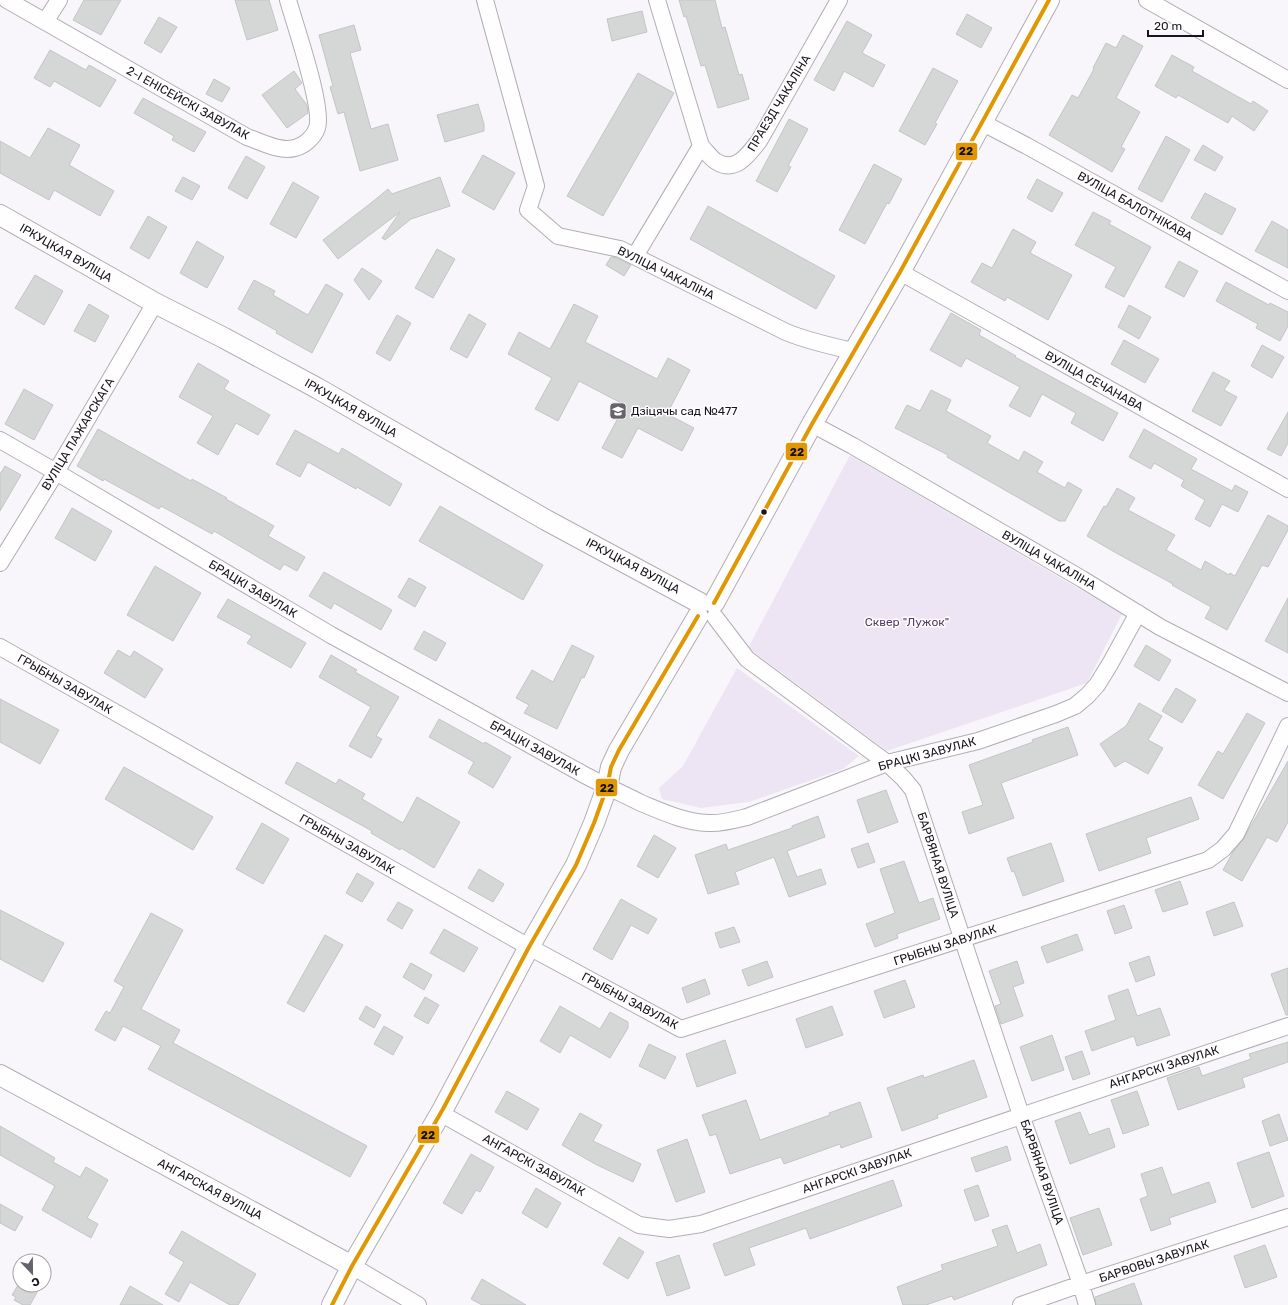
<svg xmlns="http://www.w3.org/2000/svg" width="1288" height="1305" viewBox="0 0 1288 1305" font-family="Rubik,sans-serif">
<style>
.green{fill:#ede5f3}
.building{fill:#d4d7d6;stroke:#c1c6c4}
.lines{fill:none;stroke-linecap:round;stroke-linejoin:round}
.minor-casing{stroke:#b2adb4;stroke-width:18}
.tertiary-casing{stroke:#b2adb4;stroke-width:22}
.minor{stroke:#fefefe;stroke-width:16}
.tertiary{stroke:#fefefe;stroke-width:20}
.bus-1-casing{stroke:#fff;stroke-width:7}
.bus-1{stroke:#e19703;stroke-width:4}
.bus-dot{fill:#19131d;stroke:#fff;stroke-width:1.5}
.labels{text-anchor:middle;stroke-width:3;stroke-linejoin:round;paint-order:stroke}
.street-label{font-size:12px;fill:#19131d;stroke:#fff}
.poi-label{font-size:12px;fill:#19131d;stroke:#fff;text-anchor:start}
.park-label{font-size:12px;fill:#563a68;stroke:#fff}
.line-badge{stroke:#fff;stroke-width:1.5}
.pale-badge-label{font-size:11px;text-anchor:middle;font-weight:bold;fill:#111}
</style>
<rect width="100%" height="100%" fill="#f9f6fb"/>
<path class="green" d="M850 455 1122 614 1087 683 887 751 748 648Z
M737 668 859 756 843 769 749 802 701 808 662 799 659 788 683 766Z"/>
<path class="building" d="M84 0H121L101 35 73 20Z
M235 0H269L278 30 247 40Z
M679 0H715L722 28 725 27 739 75 742 74 749 99 718 108 705 65 701 66 686 16 684 17Z
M642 11 647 32 612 41 607 19Z
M967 14 992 28 981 48 956 34Z
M159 17 177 27 161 53 144 43Z
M847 21 872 35 862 53 885 65 873 87 844 71 834 91 814 80Z
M354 25 361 50 350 53 371 129 388 124 398 160 360 171 344 112 338 114 330 87 333 86 319 35Z
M1123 35 1143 46 1116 98 1140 112 1121 147 1125 149 1112 172 1049 135 1072 95 1078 98 1094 69 1093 68 1106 43 1116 48Z
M50 50 86 70 89 65 116 80 100 107 54 81 50 87 34 78Z
M1172 55 1194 67 1192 71 1251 104 1253 101 1268 111 1254 131 1232 116 1228 123 1178 95 1176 98 1155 86Z
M933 68 958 81 935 123 937 124 925 145 899 131Z
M294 71 302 83 295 89 307 105 308 113 287 128 262 95Z
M638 73 674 93 603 216 567 196Z
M214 79 230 88 222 102 206 94Z
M143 98 206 132 194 152 172 140 174 136 134 113Z
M478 104 484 124V131L445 142 437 115Z
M789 119 808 129 788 166 791 167 777 192 756 181Z
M48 128 80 145 69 165 114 191 100 216 54 190 49 200 0 173V141L30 158Z
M1166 136 1190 150 1162 202 1138 189Z
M1203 145 1223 157 1215 171 1194 160Z
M483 155 515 173 494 210 462 192Z
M246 156 265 167 247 199 228 188Z
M874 164 902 179 889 204 887 203 865 244 839 230Z
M183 177 200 186 192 200 175 191Z
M440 177 450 206 411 219 385 240 382 238 400 212 338 259 323 240 371 203 388 189 392 194Z
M1037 179 1063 193 1052 212 1027 198Z
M293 182 319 197 296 238 270 224Z
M1205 193 1236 209 1222 235 1191 218Z
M708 206 835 276 816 309 690 239Z
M1093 212 1111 221 1109 224 1151 247 1124 297 1105 287 1116 267 1075 245Z
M148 216 167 227 149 259 130 248Z
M1272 221 1288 230V268L1255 251Z
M1013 229 1036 242 1030 253 1072 275 1048 320 1007 297 1005 301 971 282 982 263 992 268Z
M197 241 224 257 207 288 180 273Z
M437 249 455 259 433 298 415 288Z
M611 257 617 258 631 265 624 276 606 265Z
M1179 261 1198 271 1184 297 1165 287Z
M362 268 382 281 369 300 354 280Z
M35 275 63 291 44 325 15 308Z
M254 280 275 291 273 295 308 315 326 284 343 294 312 353 276 333 277 331 238 309Z
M1226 282 1269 305 1270 303 1288 312V326L1280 341 1256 328 1258 324 1216 301Z
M89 304 109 316 95 342 74 331Z
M574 304 598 316 585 342 657 379 668 358 690 370 667 414 694 428 682 451 638 428 622 458 602 448 625 405 579 381 558 421 535 409 552 378 508 354 519 332 550 349Z
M1129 305 1151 317 1139 339 1118 327Z
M951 313 981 330 979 335 1016 356 1015 357 1118 413 1103 441 1071 423 1076 413 1042 394 1030 417 1009 406 1020 387 966 358 961 367 930 350Z
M469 314 486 324 467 358 450 349Z
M397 315 411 323 390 361 376 353Z
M1124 340 1159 359 1145 383 1111 364Z
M1262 345 1284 357 1272 378 1251 366Z
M198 363 229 381 224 389 270 415 258 435 236 423 218 455 197 443 213 416 179 397Z
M1213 372 1230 381 1224 390 1237 397 1221 426 1192 411Z
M24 389 53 405 34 440 5 424Z
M931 390 951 400 946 411 991 436 987 443 1019 461 1024 451 1043 462 1037 472 1065 488 1068 482 1082 490 1065 521H1059L947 457 948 455 895 428 907 405 920 411Z
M1288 412V443L1281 456 1267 449Z
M98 429 191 481 192 479 227 498 226 499 274 526 268 536 305 557 297 571 284 564 280 570 214 531 212 534 161 506 159 509 104 479 103 481 77 466Z
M1144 429 1197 459 1191 469 1232 491 1235 485 1248 492 1238 512 1222 504 1210 527 1195 519 1205 500 1181 486 1184 480 1154 463 1151 469 1129 457Z
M295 430 339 454 342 448 402 484 390 506 357 487 356 489 308 462 300 477 276 464Z
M5 466 21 475 0 511V474Z
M1117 488 1135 498 1128 510 1175 535 1166 550 1201 570 1205 561 1229 575 1230 573 1235 576 1268 515 1288 526V530L1268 567 1262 565 1227 630 1205 618 1211 607 1172 585 1173 584 1118 554 1087 536 1104 506 1106 507Z
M440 506 543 565 523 600 419 541Z
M72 508 112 531 95 561 55 538Z
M155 566 201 593 173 641 127 615Z
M324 572 392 610 381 630 334 603 331 609 309 596Z
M409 578 426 587 415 607 398 597Z
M1288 598V653L1265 641Z
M228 599 306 643 291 668 247 643 252 636 217 617Z
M424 631 446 643 436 661 414 649Z
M572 645 594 656 584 678 582 677 557 729 524 713 529 705 516 698 532 670 553 682Z
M1146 645 1171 660 1159 681 1134 666Z
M118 650 130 657 134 651 163 669 145 698 104 673Z
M331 655 357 670 355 672 399 697 376 736 382 739 371 758 349 746 371 707 319 677Z
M1176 688 1196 700 1182 723 1162 711Z
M0 699 59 730 40 764 0 742Z
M1139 703 1162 716 1148 740 1163 748 1148 774 1125 761 1115 767 1100 744 1126 726Z
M1247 713 1265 723 1223 799 1198 785 1218 751 1223 754Z
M439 719 484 744 485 742 511 757 493 788 468 773 474 762 429 737Z
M1068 727 1078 755 1001 783 1014 818 969 834 962 812 983 805 969 765 1033 742 1032 740Z
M1288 761V822L1277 842 1267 837 1242 881 1223 870 1233 852 1244 838Z
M297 762 336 784 339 779 365 794 362 799 403 823 417 797 460 822 434 868 401 848 400 850 371 833 372 831 285 783Z
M124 767 213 817 193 850 105 799Z
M886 790 898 822 868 833 857 800Z
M1191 797 1199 819 1146 838 1151 853 1099 871 1086 834Z
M818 816 825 837 787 851 797 877 821 869 826 884 789 897 774 857 735 872 739 884 708 894 695 855 726 844 728 850 792 828V826Z
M262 823 289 839 263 884 236 869Z
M654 835 676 848 658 878 637 866Z
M868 843 875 862 858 868 851 849Z
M1051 843 1064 881 1023 896 1014 871 1012 872 1007 858Z
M904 861 919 903 933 898 940 919 897 934 898 938 875 947 866 924 895 913 880 869Z
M479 869 504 884 493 902 468 888Z
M357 873 374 883 362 902 346 893Z
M1180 881 1188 904 1163 912 1155 890Z
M621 899 657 919 648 934 631 925 612 960 593 949Z
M398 902 413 910 402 929 387 920Z
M1234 902 1243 926 1214 936 1206 912Z
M1124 905 1132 928 1115 934 1107 911Z
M0 910 64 943 43 982 0 959Z
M151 913 183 930 141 1009 180 1030 173 1043 367 1146 350 1177 148 1069 161 1046 123 1026 115 1041 95 1030 106 1011 110 1013 124 987 114 981Z
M734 927 740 942 720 948 715 933Z
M444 929 478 948 464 972 430 953Z
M1077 934 1083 950 1047 963 1041 947Z
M325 935 343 945 304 1012 287 1003Z
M1149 956 1155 975 1136 982 1129 963Z
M767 961 773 977 748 986 742 970Z
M1017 961 1024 983 1013 987 1023 1016 1001 1024 995 1006 1001 1004 989 971Z
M411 963 432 975 424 990 403 977Z
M1288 968V1015H1286L1271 974Z
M705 979 710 994 687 1003 682 988Z
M905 980 915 1007 884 1018 874 991Z
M1128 989 1137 1016 1160 1008 1170 1035 1137 1046 1134 1036 1092 1051 1085 1031 1116 1020 1108 996Z
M425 997 439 1005 428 1024 414 1016Z
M366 1006 381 1015 374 1028 359 1019Z
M560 1006 600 1029 610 1012 628 1022V1028L610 1058 570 1035 560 1053 540 1041Z
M832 1006 843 1035 806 1048 796 1019Z
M384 1026 403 1037 393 1055 374 1044Z
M1052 1035 1064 1070 1032 1081 1020 1047Z
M725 1040 736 1073 697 1087 686 1054Z
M1288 1042V1062L1242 1078 1245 1087 1178 1110 1167 1078 1199 1067 1202 1076 1251 1059 1249 1054Z
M649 1044 676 1057 665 1079 639 1066Z
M1082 1051 1090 1074 1073 1080 1065 1057Z
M974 1060 987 1097 937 1115 938 1118 902 1131 887 1088 923 1075 924 1078Z
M507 1091 539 1109 527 1130 495 1112Z
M1137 1091 1149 1125 1123 1134 1111 1100Z
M746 1100 760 1140 830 1115 829 1113 860 1102 872 1137 841 1148 840 1144 784 1164 781 1157 730 1174 716 1134 710 1136 702 1115Z
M1080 1112 1089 1135 1109 1128 1115 1147 1070 1164 1055 1121Z
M580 1113 602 1125 593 1141 641 1164 633 1182 595 1164 562 1145Z
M1279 1114 1288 1140 1270 1146 1262 1121Z
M0 1126 55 1158 53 1162 80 1177 86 1167 108 1180 87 1218 98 1224 91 1238 42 1210 55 1186 0 1155Z
M687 1139 705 1192 676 1202 657 1150Z
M1007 1146 1011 1160 976 1172 971 1158Z
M1269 1152 1284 1196 1252 1208 1237 1163Z
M471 1154 494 1167 480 1192 476 1190 462 1214 443 1203Z
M1162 1167 1172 1195 1209 1182 1216 1202 1169 1218 1171 1224 1151 1231 1140 1199 1148 1196 1141 1174Z
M893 1180 902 1206 810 1239 806 1228 749 1248 755 1265 725 1276 713 1244Z
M978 1185 989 1216 975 1221 964 1190Z
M536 1188 561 1203 547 1228 522 1213Z
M0 1204 23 1217 15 1231 0 1223Z
M1099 1208 1112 1245 1083 1255 1070 1218Z
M1007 1225 1017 1253 1040 1244 1047 1265 954 1300 952 1296 926 1305H903L897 1287 943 1270 941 1265 998 1246 992 1230Z
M182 1231 256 1274 238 1305H230L190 1282 179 1302 165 1294 184 1262 169 1253Z
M619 1237 644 1252 628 1279 603 1264Z
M1265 1245 1277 1277 1245 1288 1234 1256Z
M679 1255 690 1288 667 1296 656 1263Z
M482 1279 526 1305H482L471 1299Z
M1134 1283 1142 1305H1096L1095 1297Z
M18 1285H41L30 1305H23L14 1300 16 1297 12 1295Z
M130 1286 163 1305H120Z"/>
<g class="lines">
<defs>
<path id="minor" d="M7 0 247 137C262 142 279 152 295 148 304 146 314 137 317 128 324 108 295 25 288 0
M485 0 536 186 528 210 558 236 620 249 786 332C808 341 830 346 853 351
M657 0 701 146C706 151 711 159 717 162 736 173 748 155 759 141L839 0
M1147 0 1288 80
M45 22 59 0
M981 122 1027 146 1288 291
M635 256 701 146
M900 272 1288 489
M812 424 853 446 1082 579 1160 627 1288 693
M0 440 56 472 331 635 581 773C601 784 621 793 641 803 663 812 684 822 708 823 721 824 735 820 747 817L887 763 978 741 1056 714 1075 706 1087 696 1097 685 1110 664 1138 613
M0 563 56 472 155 303
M715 617 747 659 887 763 903 778 913 790 1021 1115 1081 1284 1087 1305
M0 647 529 947 681 1029 1208 860 1223 849 1236 834 1288 726
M440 1113 639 1225 669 1229 701 1224 1288 1026
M352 1266 418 1305
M1021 1305 1081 1284 1288 1217"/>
<path id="tertiary" d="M0 215 155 303 224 338 317 388 546 520 700 603
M714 603 812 424 900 272 1049 0
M0 1075 352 1266
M332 1305 352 1266 443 1109 529 947 576 865 594 823 607 787 611 767 619 750 698 616"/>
</defs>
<use href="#minor" class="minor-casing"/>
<use href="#tertiary" class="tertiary-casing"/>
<use href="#minor" class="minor"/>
<use href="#tertiary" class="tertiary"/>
<defs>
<path id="bus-1" d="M714 603 812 424 900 272 1049 0
M332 1305 352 1266 443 1109 529 947 576 865 594 823 607 787 611 767 619 750 698 616"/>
</defs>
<use href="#bus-1" class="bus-1-casing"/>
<use href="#bus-1" class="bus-1"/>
</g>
<defs>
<symbol id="school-square" viewBox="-11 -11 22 22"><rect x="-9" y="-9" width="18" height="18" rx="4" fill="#67626b" stroke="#fff"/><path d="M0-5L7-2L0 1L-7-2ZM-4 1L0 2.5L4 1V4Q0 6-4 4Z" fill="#fff"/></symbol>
</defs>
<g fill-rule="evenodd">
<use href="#school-square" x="608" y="401" width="20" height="20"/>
</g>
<circle class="bus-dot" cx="764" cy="512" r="3.5"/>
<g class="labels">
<g class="street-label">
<text transform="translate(188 103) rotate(29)" y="4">2-І ЕНІСЕЙСКІ ЗАВУЛАК</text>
<text transform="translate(779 103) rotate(-59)" y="4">ПРАЕЗД ЧАКАЛІНА</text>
<text transform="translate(1135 206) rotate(29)" y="4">ВУЛІЦА БАЛОТНІКАВА</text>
<text transform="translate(66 253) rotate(30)" y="4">ІРКУЦКАЯ ВУЛІЦА</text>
<text transform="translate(666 273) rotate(26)" y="4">ВУЛІЦА ЧАКАЛІНА</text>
<text transform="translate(1094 381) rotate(29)" y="4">ВУЛІЦА СЕЧАНАВА</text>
<text transform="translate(351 408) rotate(30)" y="4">ІРКУЦКАЯ ВУЛІЦА</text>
<text transform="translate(78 434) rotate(-59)" y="4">ВУЛІЦА ПАЖАРСКАГА</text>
<text transform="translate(1049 560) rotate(30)" y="4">ВУЛІЦА ЧАКАЛІНА</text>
<text transform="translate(633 566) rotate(28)" y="4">ІРКУЦКАЯ ВУЛІЦА</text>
<text transform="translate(253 589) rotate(31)" y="4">БРАЦКІ ЗАВУЛАК</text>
<text transform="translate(65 684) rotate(30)" y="4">ГРЫБНЫ ЗАВУЛАК</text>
<text transform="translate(535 748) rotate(29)" y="4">БРАЦКІ ЗАВУЛАК</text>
<text transform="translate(927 754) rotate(-15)" y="4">БРАЦКІ ЗАВУЛАК</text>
<text transform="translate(347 844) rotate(30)" y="4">ГРЫБНЫ ЗАВУЛАК</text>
<text transform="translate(938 865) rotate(72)" y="4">БАРВЯНАЯ ВУЛІЦА</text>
<text transform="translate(945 945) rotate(-18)" y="4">ГРЫБНЫ ЗАВУЛАК</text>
<text transform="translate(630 1001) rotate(28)" y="4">ГРЫБНЫ ЗАВУЛАК</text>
<text transform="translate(1164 1067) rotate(-18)" y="4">АНГАРСКІ ЗАВУЛАК</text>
<text transform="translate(534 1165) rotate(29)" y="4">АНГАРСКІ ЗАВУЛАК</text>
<text transform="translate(857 1171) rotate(-19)" y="4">АНГАРСКІ ЗАВУЛАК</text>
<text transform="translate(1042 1172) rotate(71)" y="4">БАРВЯНАЯ ВУЛІЦА</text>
<text transform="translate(210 1189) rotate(28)" y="4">АНГАРСКАЯ ВУЛІЦА</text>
<text transform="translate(1154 1261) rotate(-18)" y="4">БАРВОВЫ ЗАВУЛАК</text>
</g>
<g class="poi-label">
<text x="631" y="415">Дзіцячы сад №477</text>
</g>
<g class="park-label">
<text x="907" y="626">Сквер "Лужок"</text>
</g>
</g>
<g class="line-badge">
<rect x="955" y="142" width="23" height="19" rx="4" fill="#e19703"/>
<rect x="785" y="442" width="23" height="19" rx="4" fill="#e19703"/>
<rect x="595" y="778" width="23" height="19" rx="4" fill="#e19703"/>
<rect x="417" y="1125" width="23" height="19" rx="4" fill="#e19703"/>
</g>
<g class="pale-badge-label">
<text x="966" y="155">22</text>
<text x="797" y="456">22</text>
<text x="607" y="792">22</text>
<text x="428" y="1139">22</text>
</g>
<g transform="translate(32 1273) rotate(158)"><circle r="19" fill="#ffffff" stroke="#a3a1a5"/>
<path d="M0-3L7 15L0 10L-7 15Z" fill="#67626b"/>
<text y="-6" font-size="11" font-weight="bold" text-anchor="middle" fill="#19131d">С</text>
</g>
<path d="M1148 30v6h55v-6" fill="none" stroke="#19131d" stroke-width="2"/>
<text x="1154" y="30" font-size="12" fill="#19131d" stroke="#ffffff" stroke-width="3" paint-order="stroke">20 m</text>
</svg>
